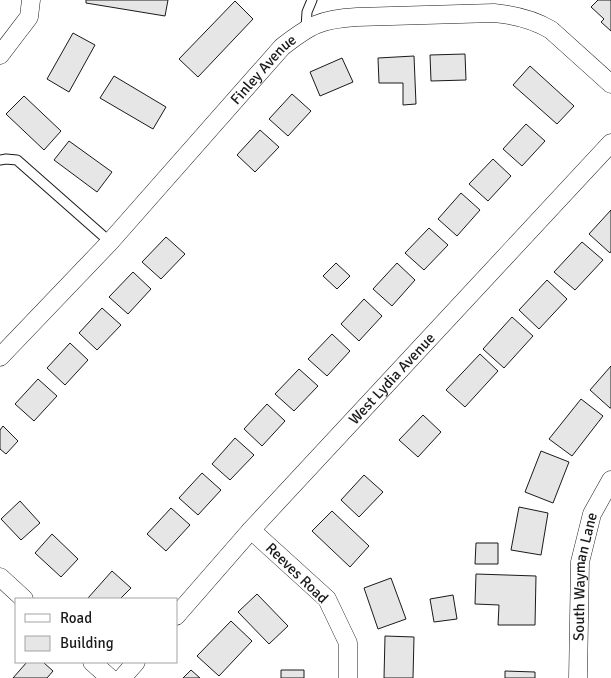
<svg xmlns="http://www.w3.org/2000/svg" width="611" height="678" viewBox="0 0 611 678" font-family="Signika,sans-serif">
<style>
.building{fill:#e6e6e6;stroke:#1a1a1a}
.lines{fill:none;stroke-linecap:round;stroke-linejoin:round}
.service-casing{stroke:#1a1a1a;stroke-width:11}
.minor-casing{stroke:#1a1a1a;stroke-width:19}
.service{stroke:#fff;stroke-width:9}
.minor{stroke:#fff;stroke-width:18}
.labels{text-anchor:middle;stroke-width:4;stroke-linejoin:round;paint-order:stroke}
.street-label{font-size:15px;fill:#1a1a1a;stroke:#fff}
</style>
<rect width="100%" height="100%" fill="#fff"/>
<path class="building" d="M86 0H168L165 16 86 3Z
M598 0H611V31L601 22 604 19 591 7Z
M235 1 253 19 198 77 179 59Z
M73 33 95 45 69 92 47 79Z
M465 54 466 80 431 81 430 55Z
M414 56 416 104 403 105V83H379L378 58Z
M342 58 353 82 320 96 310 72Z
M530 66 574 106 557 124 513 85Z
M114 76 166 107 153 129 100 98Z
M292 94 311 111 288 136 269 119Z
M24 96 61 131 44 150 6 114Z
M526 124 545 141 522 166 503 149Z
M260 130 279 147 255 172 237 155Z
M69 141 112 172 97 192 54 160Z
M493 159 511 176 488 201 469 184Z
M461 193 480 210 457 236 438 219Z
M611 210V251L610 253 589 234Z
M429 228 448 245 424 270 405 253Z
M166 237 185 254 161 279 142 262Z
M582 242 603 260 575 290 554 272Z
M336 263 350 276 337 289 323 276Z
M397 263 415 280 392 306 373 289Z
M133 272 151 289 128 314 109 297Z
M547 280 567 299 539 329 519 310Z
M364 299 382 316 359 341 341 324Z
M102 308 121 325 97 350 79 333Z
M512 317 533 336 504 368 483 349Z
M332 334 350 351 327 376 308 359Z
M70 343 88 360 65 385 47 368Z
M480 354 498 371 465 407 446 390Z
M611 366V408H610L590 390Z
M299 369 318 386 294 411 275 394Z
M38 379 57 396 34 421 15 404Z
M581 399 603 416 572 456 549 439Z
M267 404 285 421 262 446 244 429Z
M423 415 441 432 418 457 399 440Z
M3 426 18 441 6 454 0 449V430Z
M235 438 254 455 230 480 212 464Z
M541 451 569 462 553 503 525 492Z
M202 473 221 490 198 515 179 498Z
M364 475 383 492 359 517 341 500Z
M20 501 40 523 21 540 1 519Z
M519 507 548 513 541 555 511 550Z
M171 508 190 525 166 551 147 534Z
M332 511 369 546 350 567 312 531Z
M52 534 78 559 61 577 35 553Z
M476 543H498V564H475Z
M112 571 131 588 120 599H90L88 598Z
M476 574 536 576 535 625H498L499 605 475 604Z
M391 578 406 619 378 629 364 588Z
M257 594 288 626 269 644 238 612Z
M453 595 457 619 434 622 430 599Z
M231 621 252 641 219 676 197 656Z
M385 636 414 637 413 678H384Z
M27 662H43L53 671 47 678H13Z
M191 670 200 678H183Z
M281 670H304V678H281Z
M505 671 535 672V678H505Z"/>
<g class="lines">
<defs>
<path id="service" d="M306 27 307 12 312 0
M0 160 6 159 17 160 110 242"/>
<g id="minor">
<path d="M0 55 29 17 31 0"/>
<path id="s1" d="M0 357 110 242 282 47C310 25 321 19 357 17L494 13C515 15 533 19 551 30L611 84"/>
<path d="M251 530 327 599 348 643V678"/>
<path d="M0 577 24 599"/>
<path id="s2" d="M176 616 251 530 611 143"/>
<path d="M92 662 110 678"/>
<path d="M122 678 136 662"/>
<path id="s3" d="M578 678 580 562 592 514 611 480"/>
</g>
</defs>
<use href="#service" class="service-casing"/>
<use href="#minor" class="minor-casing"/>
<use href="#service" class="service"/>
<use href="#minor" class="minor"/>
</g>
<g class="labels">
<g class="street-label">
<text dy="5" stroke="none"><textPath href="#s1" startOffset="390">Finley Avenue</textPath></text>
<text dy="5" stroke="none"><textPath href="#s2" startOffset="321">West Lydia Avenue</textPath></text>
<text transform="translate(297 573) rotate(44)" y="5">Reeves Road</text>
<text dy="5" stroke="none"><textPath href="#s3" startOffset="102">South Wayman Lane</textPath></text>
</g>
</g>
<rect x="15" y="598" width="162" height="65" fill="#ffffff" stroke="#a3a3a3"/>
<rect x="25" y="614" width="25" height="8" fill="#ffffff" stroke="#a3a3a3"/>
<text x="60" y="623" font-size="15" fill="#1a1a1a">Road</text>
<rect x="25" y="636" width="25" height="15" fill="#e6e6e6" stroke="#a3a3a3"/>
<text x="60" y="648" font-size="15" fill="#1a1a1a">Building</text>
</svg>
